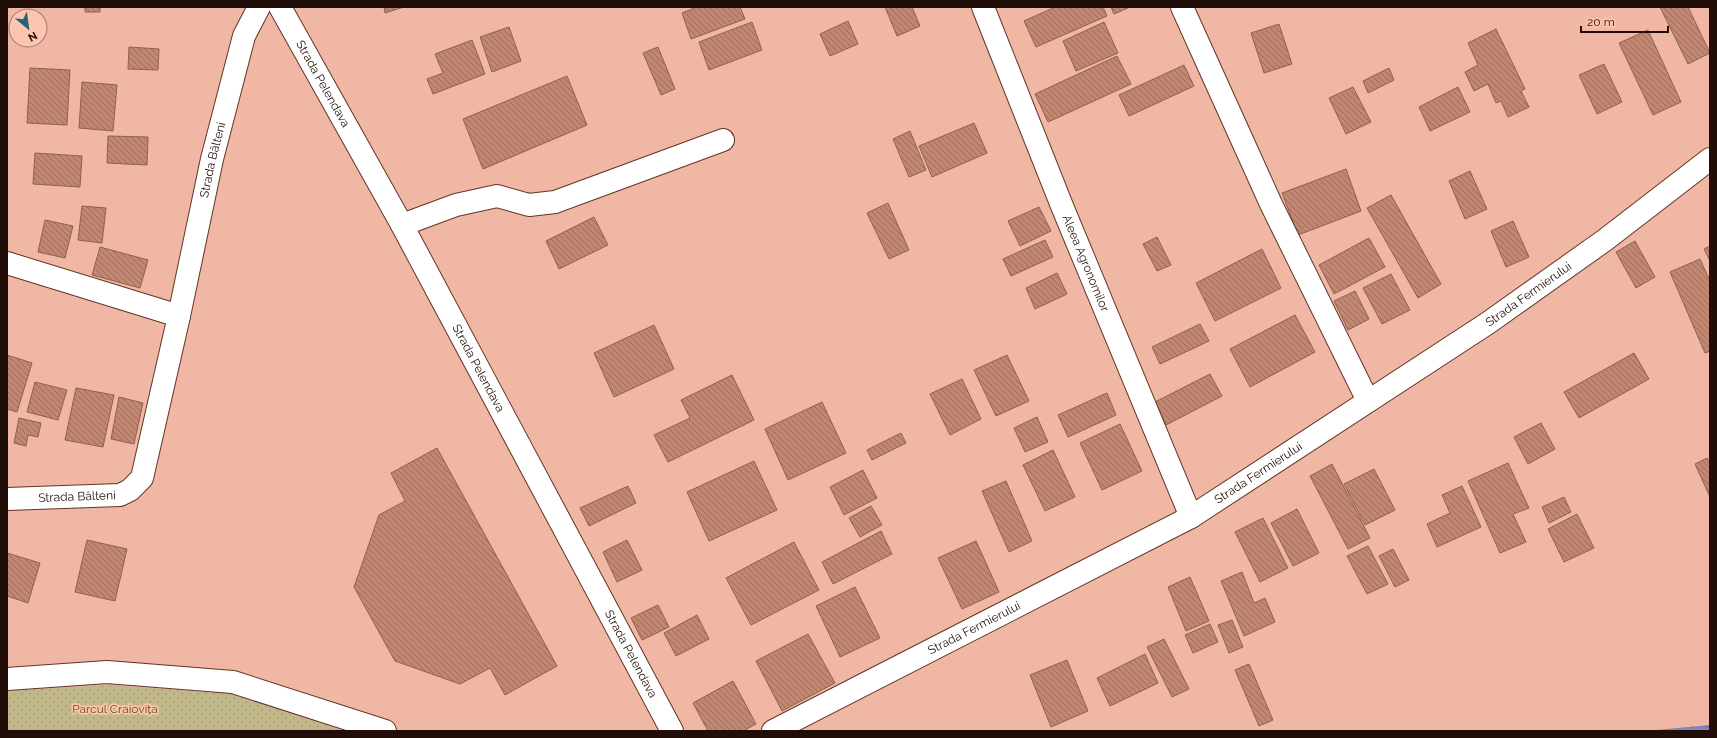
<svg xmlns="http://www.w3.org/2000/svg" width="1717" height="738" viewBox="0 0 1717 738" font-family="Raleway,sans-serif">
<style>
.park{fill:url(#park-dots)}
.water{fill:url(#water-waves)}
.building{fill:url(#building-back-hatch);stroke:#92604f}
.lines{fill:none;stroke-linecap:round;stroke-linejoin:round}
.minor-casing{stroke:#633526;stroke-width:24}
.major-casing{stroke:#633526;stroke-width:24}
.minor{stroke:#fff;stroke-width:22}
.major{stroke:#fff;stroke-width:22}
.labels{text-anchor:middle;stroke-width:3.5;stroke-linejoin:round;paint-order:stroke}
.street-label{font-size:12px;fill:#210e08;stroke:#fdc4b1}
.park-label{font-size:12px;fill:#60540a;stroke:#fdc4b1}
</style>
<defs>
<pattern id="park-dots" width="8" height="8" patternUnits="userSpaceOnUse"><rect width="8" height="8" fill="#c0b888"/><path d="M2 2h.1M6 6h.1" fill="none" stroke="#a59d74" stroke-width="1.8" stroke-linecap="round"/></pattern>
<pattern id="water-waves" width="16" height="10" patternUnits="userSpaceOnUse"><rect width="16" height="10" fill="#8085ba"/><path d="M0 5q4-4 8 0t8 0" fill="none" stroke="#686b95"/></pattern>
<pattern id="building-back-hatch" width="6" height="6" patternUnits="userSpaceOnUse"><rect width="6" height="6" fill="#c28671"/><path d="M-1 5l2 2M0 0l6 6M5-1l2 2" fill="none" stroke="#9d6c5b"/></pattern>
</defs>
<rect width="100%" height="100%" fill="#efb7a4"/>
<path class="park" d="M109 685 232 694 343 731H7V691Z"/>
<path class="water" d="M1710 725V731H1645Z"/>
<path class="building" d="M85 7H100V12H85Z
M384 7H404L385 13Z
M697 7H740L745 19 691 39 682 13Z
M885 7H912L920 26 897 36Z
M1055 7H1103L1107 16 1036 47 1024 21Z
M1111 7H1130L1114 14Z
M1660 7H1688L1710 53 1688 64Z
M848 21 858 44 830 56 820 34Z
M752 22 762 50 709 70 699 42Z
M1104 22 1118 53 1076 71 1063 41Z
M1279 24 1292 64 1264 73 1251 33Z
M509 27 521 61 492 72 480 37Z
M1496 29 1525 89 1521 91 1529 107 1508 117 1501 101 1496 103 1488 84 1474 91 1465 72 1478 65 1468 43Z
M1648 30 1681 102 1653 115 1619 43Z
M472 40 485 74 433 94 427 79 443 73 435 54Z
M129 47 159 49 158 70 128 69Z
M658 47 675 89 661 95 643 53Z
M1117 56 1131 84 1048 122 1035 94Z
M1604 64 1622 102 1597 114 1579 75Z
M1184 65 1194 86 1129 116 1119 95Z
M30 68 70 70 67 125 27 123Z
M1389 68 1394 80 1368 93 1363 81Z
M567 76 587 125 483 169 463 119Z
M82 82 117 85 113 131 79 128Z
M1353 87 1371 122 1346 134 1329 98Z
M1458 87 1470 112 1430 131 1419 107Z
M974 123 987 153 932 177 919 146Z
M910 131 926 170 909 177 893 139Z
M108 136 148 137 147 165 107 163Z
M35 153 82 156 80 187 33 184Z
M1346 169 1361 211 1298 235 1282 193Z
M1470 171 1487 209 1465 219 1449 181Z
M1391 195 1441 284 1418 298 1367 208Z
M888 203 909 250 889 259 867 213Z
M82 206 106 208 102 243 78 240Z
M1039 207 1051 231 1020 246 1008 221Z
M594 217 608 245 559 269 546 241Z
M45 220 73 226 65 258 38 252Z
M1513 221 1529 257 1506 267 1491 231Z
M1157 237 1171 265 1157 271 1143 244Z
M1369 238 1385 267 1334 294 1319 265Z
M1045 240 1053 257 1011 276 1003 259Z
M1635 241 1655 277 1636 288 1616 252Z
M1710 246V261L1704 249Z
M100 247 148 260 140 288 92 275Z
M1262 249 1281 288 1215 321 1196 283Z
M1700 259 1710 281V351L1705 353 1670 272Z
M1057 273 1067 294 1035 309 1026 288Z
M1391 274 1410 310 1382 324 1363 288Z
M1355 291 1369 319 1348 330 1334 301Z
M1295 315 1315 352 1250 387 1230 349Z
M1200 324 1209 341 1160 364 1152 347Z
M654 325 674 369 614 397 594 353Z
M1634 353 1649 379 1579 418 1564 392Z
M7 355 32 363 17 412 7 409Z
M1007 355 1029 401 996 416 974 370Z
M1210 374 1222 396 1166 425 1155 402Z
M732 375 754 420 668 462 654 435 690 418 681 400Z
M962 379 981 419 950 435 930 394Z
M35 382 67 390 58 420 27 412Z
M76 388 114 395 103 447 65 440Z
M1107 393 1116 415 1068 437 1058 415Z
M119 397 143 403 134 444 111 439Z
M822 402 846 453 788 480 765 429Z
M1037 417 1048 442 1025 452 1014 428Z
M19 418 41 423 38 437 28 435 26 446 14 443Z
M1541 423 1555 449 1528 464 1514 437Z
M1120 424 1142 471 1102 490 1080 443Z
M901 433 906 443 872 460 867 450Z
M437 448 557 666 505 695 490 668 460 684 395 661 354 587 379 515 405 501 391 473Z
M1053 450 1075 497 1045 511 1023 465Z
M1707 458 1710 465V497L1695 464Z
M754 461 777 510 709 541 687 492Z
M1508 463 1529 508 1513 514 1526 542 1500 553 1468 481Z
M1332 464 1370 538 1348 549 1310 476Z
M1374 469 1395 510 1365 525 1344 484Z
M863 470 877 498 844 515 830 487Z
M1006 481 1032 541 1009 552 982 491Z
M628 486 636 503 589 526 580 508Z
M1462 486 1481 527 1437 547 1427 524 1450 513 1442 495Z
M1564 497 1571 512 1549 523 1542 507Z
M871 506 882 525 860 537 849 518Z
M1297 509 1319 553 1293 566 1271 523Z
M1577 514 1594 548 1564 562 1548 529Z
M1263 518 1288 568 1260 582 1235 532Z
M881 531 892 554 833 584 822 562Z
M87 540 127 549 115 601 75 592Z
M627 540 642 570 617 582 603 552Z
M976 541 999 592 962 609 938 558Z
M794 542 819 590 751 625 726 578Z
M1368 546 1388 584 1367 594 1347 556Z
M1393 549 1409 580 1395 587 1379 556Z
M7 553 40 563 28 603 7 596Z
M1242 572 1254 603 1265 598 1275 622 1244 636 1221 581Z
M1190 577 1209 621 1186 631 1168 587Z
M855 587 880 638 840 657 816 606Z
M658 605 669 627 642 640 631 618Z
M697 615 709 639 676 656 664 633Z
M1232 620 1243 647 1229 653 1218 625Z
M1210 624 1218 642 1193 653 1185 635Z
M808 634 835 683 782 711 756 661Z
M1164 639 1189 689 1172 697 1147 647Z
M1145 654 1158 683 1110 706 1097 678Z
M1067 660 1088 711 1051 727 1030 675Z
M1249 664 1273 720 1259 726 1235 670Z
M733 681 756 724 743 731H708L693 703Z"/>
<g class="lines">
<defs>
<g id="minor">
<path id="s1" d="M983 7 1062 206 1191 517"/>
<path d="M1182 7 1271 204 1368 401"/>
<path d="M402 225 456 205 497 196 529 205 555 202 723 140"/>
<path d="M7 263 179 316"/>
<path id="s2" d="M7 499 120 495 130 490 142 478 179 316 212 159 244 36 259 7"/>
<path d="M7 679 107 672 233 682 385 731"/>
<path id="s3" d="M773 731 1191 517 1488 323 1605 240 1710 159"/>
</g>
<g id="major">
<path id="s4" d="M280 7 402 225 672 731"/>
</g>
</defs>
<use href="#minor" class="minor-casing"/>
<use href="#major" class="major-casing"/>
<use href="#minor" class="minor"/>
<use href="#major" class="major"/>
</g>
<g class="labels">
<g class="street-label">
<text dy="4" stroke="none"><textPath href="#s4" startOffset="88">Strada Pelendava</textPath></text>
<text dy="4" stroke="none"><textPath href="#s2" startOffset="467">Strada Bâlteni</textPath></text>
<text dy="4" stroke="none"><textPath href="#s1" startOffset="276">Aleea Agronomilor</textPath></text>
<text dy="4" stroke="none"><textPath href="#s3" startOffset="874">Strada Fermierului</textPath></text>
<text dy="4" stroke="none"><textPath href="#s4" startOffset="412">Strada Pelendava</textPath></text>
<text dy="4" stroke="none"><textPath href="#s3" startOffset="550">Strada Fermierului</textPath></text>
<text dy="4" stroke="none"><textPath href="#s2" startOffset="70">Strada Bâlteni</textPath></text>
<text dy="4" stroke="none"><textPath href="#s3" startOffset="226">Strada Fermierului</textPath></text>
<text dy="4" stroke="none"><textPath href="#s4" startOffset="736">Strada Pelendava</textPath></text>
</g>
<g class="park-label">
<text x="115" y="713">Parcul Craiovița</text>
</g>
</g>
<rect width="1717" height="738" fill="none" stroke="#210e08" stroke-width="16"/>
<g transform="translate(28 28) rotate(151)"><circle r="19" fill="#fdc4b1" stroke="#a57b6d"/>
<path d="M0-3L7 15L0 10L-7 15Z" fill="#206476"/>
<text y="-6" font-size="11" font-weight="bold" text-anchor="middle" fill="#210e08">N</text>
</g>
<path d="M1581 26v6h87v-6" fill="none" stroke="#210e08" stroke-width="2"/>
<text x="1587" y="26" font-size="12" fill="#210e08" stroke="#fdc4b1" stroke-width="3" paint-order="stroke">20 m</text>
</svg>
